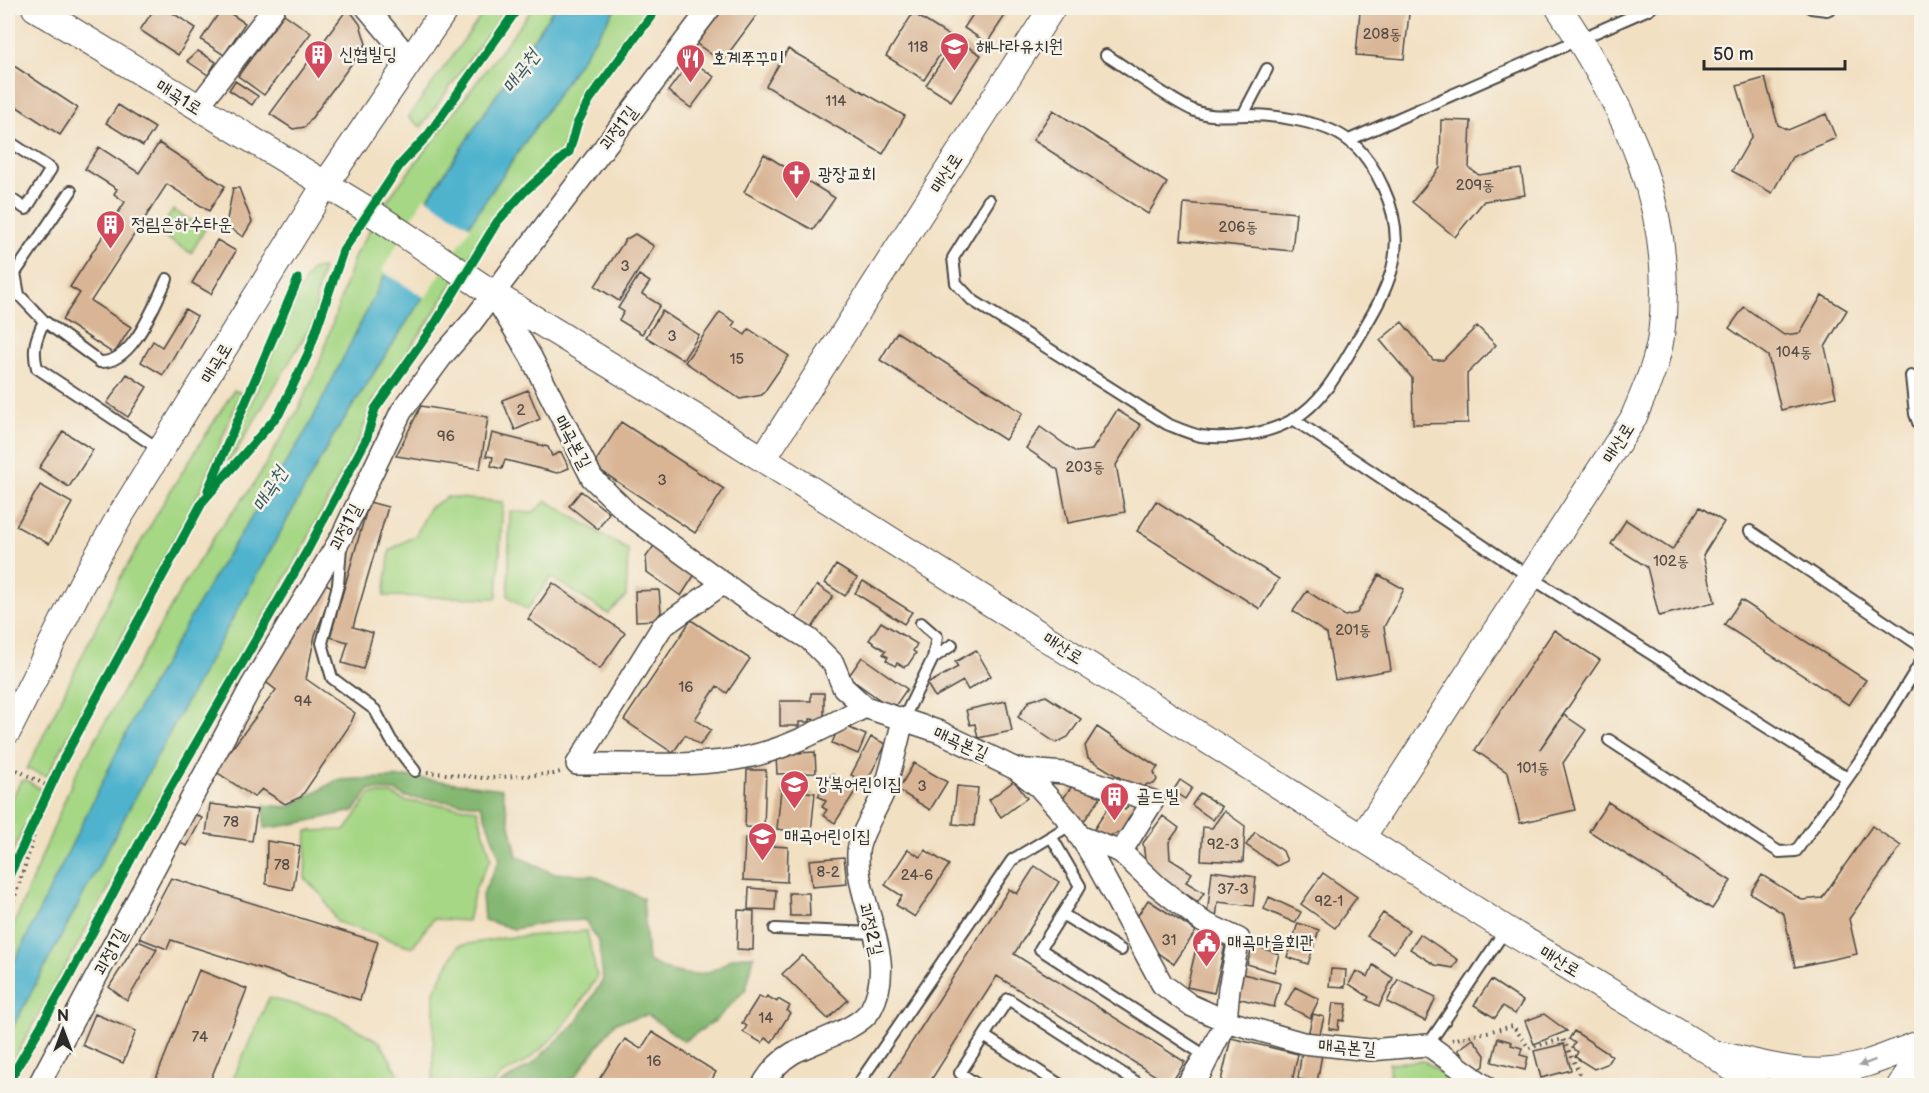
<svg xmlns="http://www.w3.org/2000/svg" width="1929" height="1093" viewBox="0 0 1929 1093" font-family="'Balsamiq Sans','Poor Story',sans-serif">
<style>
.green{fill:#a6d785;stroke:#688158;stroke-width:1.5}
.forest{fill:#84b872;stroke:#58724e;stroke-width:1.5}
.water{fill:#50b3ce;stroke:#3e6f7c;stroke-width:1.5}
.pier{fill:#f2e0c3}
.building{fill:#d9b595}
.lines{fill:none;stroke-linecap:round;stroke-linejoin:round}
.service-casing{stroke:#494642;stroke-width:14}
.minor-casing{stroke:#494642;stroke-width:24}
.tertiary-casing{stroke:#494642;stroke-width:28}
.path{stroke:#494642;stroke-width:4;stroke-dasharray:1.5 4.5;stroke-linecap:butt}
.service{stroke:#fff;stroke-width:10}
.minor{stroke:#fff;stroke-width:21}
.tertiary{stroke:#fff;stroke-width:26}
.cycleway-casing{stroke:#f7f3e8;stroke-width:13}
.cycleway{stroke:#00873e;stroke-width:9}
.oneway{fill:#a0a0a0}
.labels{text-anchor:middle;stroke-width:5;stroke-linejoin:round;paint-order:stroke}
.number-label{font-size:15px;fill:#564e46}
.poi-label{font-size:18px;fill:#2b2b2b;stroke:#f7f3e8;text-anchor:start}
.street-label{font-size:18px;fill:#2b2b2b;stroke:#f7f3e8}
.water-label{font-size:20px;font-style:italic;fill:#385b64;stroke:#f7f3e8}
</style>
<rect width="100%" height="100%" fill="#f7f3e8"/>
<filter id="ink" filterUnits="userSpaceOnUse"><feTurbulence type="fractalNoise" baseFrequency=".0167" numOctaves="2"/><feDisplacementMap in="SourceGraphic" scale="12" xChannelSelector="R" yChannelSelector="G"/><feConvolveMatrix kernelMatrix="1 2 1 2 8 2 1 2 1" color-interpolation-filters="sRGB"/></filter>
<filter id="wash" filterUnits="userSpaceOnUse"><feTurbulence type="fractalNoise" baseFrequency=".008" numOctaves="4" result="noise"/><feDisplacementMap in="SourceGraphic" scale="24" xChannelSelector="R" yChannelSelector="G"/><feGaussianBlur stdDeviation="1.35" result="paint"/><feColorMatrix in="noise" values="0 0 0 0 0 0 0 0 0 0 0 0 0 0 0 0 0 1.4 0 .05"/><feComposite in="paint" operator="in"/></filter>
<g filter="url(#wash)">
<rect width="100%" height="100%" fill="#f2e0c3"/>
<path class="green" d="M487 8H507L421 127 408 117Z
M533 8H554L409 227 308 428 219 568 140 705 8 975V939L75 775 183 586 218 531 252 487 298 410 319 364 355 255 389 198Z
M616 8H650L589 92 561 151 491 222 431 318 373 402 360 438 302 550 145 823 8 1070V1036L177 719 334 435 477 213Z
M173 210 205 229 191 253 158 233Z
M323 268 316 298 317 316 230 461 226 460 299 292 311 270Z
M234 390 241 393 201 489 47 776 27 769 120 578 171 490Z
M447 497 503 502 497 598 384 596 390 550 416 535 429 508Z
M547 501 628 550 626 597 608 614 551 577 527 610 508 596 510 511 532 513Z
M26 780 42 790 8 862V806L21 781Z
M370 794H392L405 801 477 809 491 858 475 889 468 921 433 919 412 947 337 922 322 896 305 878 307 831 346 830Z
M587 931 597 977C578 1008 558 1037 529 1059 515 1071 503 1069 492 1085H433L434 991 458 946 503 938Z
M269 998 328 1013 380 1042 405 1085 238 1086 231 1083Z
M1424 1061 1450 1078 1447 1085H1390L1389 1063Z"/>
<path class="forest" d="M410 777 502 789 517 856 552 873 592 875 643 898 648 961C666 971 690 979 711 971 734 962 723 955 754 956L746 989 715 1021 684 1041 648 1015 616 1022 575 1077 560 1085H498L531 1065 575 1024 603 980 599 943 585 920 550 922 514 929 484 920 482 895 500 859 481 805 406 797 395 791 369 790 354 811C323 817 295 826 264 828V805L289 807 337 780Z"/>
<path class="water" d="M554 8H616L477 213 334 435 177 719 8 1036V975L140 705 219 568 308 428 409 227Z"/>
<path class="pier" d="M424 197 471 227 425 298 382 271Z"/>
<g id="blocks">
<path class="building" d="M155 8H165L196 28 178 55 140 30Z
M222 8 245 23 224 55 201 40Z
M348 8 360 24 366 44 305 127 293 129 270 114Z
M724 8H762L722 62 697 44Z
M977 8H1010L987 43 964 28Z
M1358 8H1417L1409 14 1404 59 1356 55 1360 11Z
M913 13 951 37 924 80 886 56Z
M284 14 311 33 264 95 238 76Z
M956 39 981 55 951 101 926 85Z
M788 49 905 116 883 154 766 86Z
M198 51 216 62 208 75 187 61Z
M691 60 714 77 691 108 668 91Z
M8 62 78 108 60 135 8 101Z
M1765 78 1778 125 1788 130 1826 114 1836 138 1792 157 1772 193 1732 171 1752 136 1737 86Z
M235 81 258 96 252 105 229 90Z
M118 105 155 128 143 146 106 123Z
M1053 110 1167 183 1148 214 1033 140Z
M1441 120 1471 121 1469 168 1479 175 1521 169 1525 195 1484 201 1455 237 1412 202 1440 168Z
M159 143 225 186 209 211 167 184 91 301 131 327 114 354 62 320 80 293 70 287 125 202 114 194 117 189 85 169 99 147 139 173Z
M764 154 835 198 813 230 744 192Z
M233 188H239L252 222 243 237 226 225Z
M1184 203 1296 213 1292 251 1181 240Z
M635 234 654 246 619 301 595 286 625 240Z
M217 240 236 251 211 294 192 283Z
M639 275 650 282 642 294 660 305 642 334 619 320 624 312 618 308Z
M1822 295 1847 310 1825 347 1836 397 1781 410 1768 356 1729 328 1744 307 1784 335 1800 333Z
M185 309 197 316 163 375 141 362 153 341 162 347Z
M662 311 699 335 683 360 646 337Z
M720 312 735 322 732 326 745 335 749 329 789 356 762 395 740 399 685 362Z
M1402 322 1433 360H1443L1477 326 1496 345 1467 374 1468 423 1413 424 1412 378 1380 340Z
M897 332 1023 413 1005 440 880 360Z
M127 374 147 387 128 417 107 403Z
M528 390 540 419 515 430 502 400Z
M421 406 488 417 480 469 396 456Z
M1117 410 1141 425 1116 465 1125 512 1068 523 1058 470 1026 448 1040 427 1076 452 1092 450Z
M621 422 724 489 695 533 601 471 596 461Z
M63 431 93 450 69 487 39 468Z
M492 433 548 447 552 456 561 452 569 468 557 473 505 460 502 469 491 466 493 457 486 456Z
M40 485 72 503 49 544 16 526Z
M581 491 609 513 598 529 569 506Z
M1156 501 1279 579 1260 609 1137 531Z
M369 502 388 507 353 627 373 633 363 669 342 663 348 642 330 637Z
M1700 507 1724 522 1703 555 1715 602 1659 616 1647 567 1611 544 1626 520 1672 550Z
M656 543 697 571 681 596 647 572 646 557Z
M836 565 857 578 845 596 825 583Z
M1379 575 1404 589 1384 627 1391 670 1335 680 1327 634 1293 611 1307 591 1345 616 1357 613Z
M320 581 334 588 315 635 306 679 355 713 350 725 301 797 285 804 262 789 254 797 215 771 276 690 262 679Z
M863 581 912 612 904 624 855 593Z
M553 583 625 633 600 669 528 619Z
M817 585 833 596 812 628 796 618Z
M659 590 661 612 656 620 636 621 635 591Z
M1741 600 1866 680 1849 705 1724 625Z
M691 620 750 659 727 693 717 686 695 719 711 730 700 745 685 735 673 753 624 720Z
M881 622 917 644 913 651 916 653 908 665 904 667 897 663 895 666 886 660 888 657 883 654 886 651 869 640Z
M1554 630 1600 660 1540 749 1564 715 1586 730 1563 763 1575 810 1520 823 1508 773 1475 750Z
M976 650 991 676 968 690 963 681 935 697 927 684 958 667 955 662Z
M862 657 907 689 893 709 848 677Z
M811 693H824V720L810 719V722H799V726H780V701H811Z
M1046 696 1081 719 1068 737 1056 743 1018 717 1029 701Z
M1006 701 1012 731 978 738 975 724 970 725 966 710Z
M840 724 866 735 858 754 832 743Z
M1097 727 1158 767 1154 772 1157 780 1154 784H1147L1141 791 1088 758 1085 746Z
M871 737 886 744 866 783 851 775Z
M799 747V753L815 752 816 773 777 774 776 755Z
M914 763 947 782 930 810 898 790Z
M747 770H766L764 828 745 827Z
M832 774 856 790 835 823 823 815 827 810 822 807 826 801 818 796Z
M1077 779 1102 795 1084 821 1072 813 1071 806 1062 800Z
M1180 780 1192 788 1185 799 1173 791Z
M1014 781 1027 798 1001 817 989 800Z
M957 786 978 788 974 826 953 824Z
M781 789 815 793 811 833 777 829Z
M1200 793 1222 807 1213 820 1192 805Z
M1114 798 1119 801 1117 805 1125 810 1131 802 1139 807 1124 831 1103 838 1093 831Z
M1608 802 1731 881 1712 909 1589 831Z
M210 804 257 810 252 841 206 834Z
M1224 811 1245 826 1243 862 1201 860 1203 827 1212 828Z
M194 814 202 818 187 846 180 843Z
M1163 816 1179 828 1169 842 1170 859 1192 873 1186 882 1204 893 1198 902 1146 867 1143 843Z
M1872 826 1901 846 1849 919 1857 954 1795 967 1784 914 1750 893 1762 875 1802 900 1822 898Z
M1255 832 1283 851 1287 861 1277 866 1246 845Z
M745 838 773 839V846L788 847 787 882 743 880Z
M267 841 300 846 293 890 266 884Z
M908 849 920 857 925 850 949 865 915 917 896 905 902 896 885 885Z
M844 857 847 884 812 887 809 860Z
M1035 866 1059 882 1014 954 1185 1062 1170 1085 997 976 931 1080 940 1086H884L1009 889 1017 894Z
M1212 871 1256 877 1253 906 1218 902 1216 918 1207 916Z
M1323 873 1357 897 1335 928 1301 904Z
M171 878 378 942 360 1000 171 940 167 949 139 938Z
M749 888 776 890 775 910 748 909Z
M789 893H809L810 916H790Z
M1269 897 1301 912 1295 923 1264 909Z
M1148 900 1196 931 1174 964 1152 949 1136 918Z
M738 910 754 911 753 950 737 949Z
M1383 913 1409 930 1394 953 1367 936Z
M1298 923 1319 930 1308 964 1287 957Z
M1420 934 1458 960 1453 968 1435 965 1410 949Z
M1198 940 1225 946 1214 993 1187 987Z
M138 941 157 949 127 1001 109 987Z
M1253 945 1279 954 1274 972 1247 964Z
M802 955 848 1000 828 1019 782 974Z
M1373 965 1393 978 1379 1006 1367 1000 1369 997 1349 984 1356 971 1368 977Z
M1331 969 1346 970 1345 987 1329 986Z
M199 970 247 989 208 1086H153Z
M1243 974 1280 983 1274 1007 1237 998Z
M1398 979 1436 997 1425 1021 1387 1002Z
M1491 980 1523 1001 1515 1014 1503 1006 1495 1018 1474 1005Z
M1295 987 1319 999 1310 1018 1285 1005Z
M759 996 765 999 767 996 777 1002 778 999 790 1006 787 1011 790 1013 772 1042 765 1038 762 1043 743 1032 747 1026 742 1023Z
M1333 1003 1347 1004 1344 1021 1339 1020 1338 1030 1329 1029Z
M95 1014 136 1031 123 1063 82 1045Z
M1313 1014 1324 1017 1319 1038 1308 1035Z
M1544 1014 1567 1031 1534 1044 1525 1021Z
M1574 1031 1612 1056 1607 1064 1594 1069 1575 1057 1578 1052 1572 1048 1575 1043 1569 1039Z
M652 1032 716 1072 708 1086H605L598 1081 625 1039 641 1049Z
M1231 1038 1298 1054 1291 1086 1220 1085Z
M1498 1038 1512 1042 1511 1045 1522 1048 1520 1055 1528 1057 1525 1070 1492 1062Z
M1473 1039 1485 1055 1484 1066 1476 1072 1458 1050Z
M1564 1044 1571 1070 1541 1078 1534 1051Z
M1302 1050 1322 1054 1317 1083 1298 1079Z"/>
</g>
</g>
<g filter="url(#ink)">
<use href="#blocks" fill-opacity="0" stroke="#494642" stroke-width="1.5"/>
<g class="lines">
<defs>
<path id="service" d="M1811 8 1827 10 1831 8
M1243 115 1267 69
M1349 140 1651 8
M8 141 51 169 26 209 8 197
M989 200 953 258 956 283 972 300 1167 424C1177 428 1190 434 1201 436 1229 440 1269 434 1294 419 1322 402 1337 374 1353 347 1386 292 1413 251 1383 187 1376 171 1363 150 1348 140 1325 122 1277 115 1248 115 1230 115 1212 118 1195 111 1169 100 1132 71 1106 55
M44 321 19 295 15 273 71 191
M1911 376 1915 414 1922 433
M1293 419 1530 577 1847 778
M162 451 37 368C32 349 36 338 44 321L100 362C133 364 154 305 167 279
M1750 531 1922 647
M341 547 338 585 322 643 332 678 375 710 391 740 415 771
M933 658 952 645
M903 720 933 658 937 637 921 623
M1609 740 1779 852 1796 851 1863 756 1922 660
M1051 836 1080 886 1040 949 1201 1053 1180 1086
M1062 914 1121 950
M775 929 875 933
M984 1036 1062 1086
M1428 1045 1506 929
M857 1086 1012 860 1072 824
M979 1086 960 1073 1008 999 1142 1086"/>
<path id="minor" d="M367 8 409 58
M197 108 274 8
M493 294 531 357 592 478 631 516 755 606 809 639 833 663 843 687 865 707 940 732 1016 769 1039 787 1072 824 1093 857 1162 984 1190 1005 1226 1021 1303 1043 1370 1050 1428 1045 1485 1086
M577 764C633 763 692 768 747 757 788 749 828 726 865 707
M577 764 662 627 724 583
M1016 769 1064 773 1153 801 1121 852
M1079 836 1121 852 1157 886 1203 922 1239 939 1229 988 1226 1021 1194 1086
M38 1086 252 685 341 538 401 412 443 355 472 322 710 8
M762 1086C770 1072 779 1061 793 1053 813 1042 860 1029 871 1009 899 958 856 905 858 853 858 836 878 808 884 791 892 768 897 744 903 720"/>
<path id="tertiary" d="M35 8 363 207 492 293 731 439 1506 929 1712 1053 1756 1086
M763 459 1052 8
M8 731 81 585 120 516 325 185 446 8
M1363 836 1633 419C1644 392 1657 365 1661 336 1677 212 1626 108 1559 8
M1721 1055C1756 1062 1796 1075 1832 1071 1863 1068 1893 1053 1922 1043
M1900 1086 1922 1052"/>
</defs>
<use href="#service" class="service-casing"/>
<use href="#minor" class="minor-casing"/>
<use href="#tertiary" class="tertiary-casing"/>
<path class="path" d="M17 770 50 787
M427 772 483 778 554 774 560 772
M8 918 29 853 42 804
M1452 1040 1513 1026 1529 1048 1563 1039 1579 1072 1574 1086"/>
<use href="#service" class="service"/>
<use href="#minor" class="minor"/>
<use href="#tertiary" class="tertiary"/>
<defs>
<path id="cycleway" d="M208 490 298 279
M8 878 63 760 203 501 279 414 308 354 343 251 400 165 428 135 518 8
M8 1083 68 979 149 825 307 551 366 440 375 409 436 322 497 222 524 192 569 152 577 124 590 99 657 8"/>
</defs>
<use href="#cycleway" class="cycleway-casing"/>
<use href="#cycleway" class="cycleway"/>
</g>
<defs><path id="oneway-solid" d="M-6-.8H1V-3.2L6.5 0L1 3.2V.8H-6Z" transform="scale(1.5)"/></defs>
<use class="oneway" href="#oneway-solid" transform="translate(1867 1063) rotate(160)"/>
</g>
<defs>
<symbol id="school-pin" viewBox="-11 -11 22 30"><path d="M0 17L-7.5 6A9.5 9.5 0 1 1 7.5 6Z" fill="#d1495b" stroke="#f7f3e8"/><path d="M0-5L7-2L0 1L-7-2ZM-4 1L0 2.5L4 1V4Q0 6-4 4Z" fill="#fff"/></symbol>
<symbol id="building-pin" viewBox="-11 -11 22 30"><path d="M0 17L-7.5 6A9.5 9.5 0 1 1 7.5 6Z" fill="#d1495b" stroke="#f7f3e8"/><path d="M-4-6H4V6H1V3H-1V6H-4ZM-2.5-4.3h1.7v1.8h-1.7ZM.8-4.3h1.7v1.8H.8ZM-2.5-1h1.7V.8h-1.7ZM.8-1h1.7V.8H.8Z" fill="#fff"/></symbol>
<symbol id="restaurant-pin" viewBox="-11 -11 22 30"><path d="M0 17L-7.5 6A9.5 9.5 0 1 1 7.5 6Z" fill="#d1495b" stroke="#f7f3e8"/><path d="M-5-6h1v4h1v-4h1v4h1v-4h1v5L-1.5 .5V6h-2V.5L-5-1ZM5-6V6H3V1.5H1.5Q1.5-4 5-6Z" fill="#fff"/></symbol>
<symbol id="church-pin" viewBox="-11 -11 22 30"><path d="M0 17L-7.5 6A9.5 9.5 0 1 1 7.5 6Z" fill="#d1495b" stroke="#f7f3e8"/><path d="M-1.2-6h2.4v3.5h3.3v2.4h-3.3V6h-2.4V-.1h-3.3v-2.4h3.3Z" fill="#fff"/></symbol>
<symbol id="civic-pin" viewBox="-11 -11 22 30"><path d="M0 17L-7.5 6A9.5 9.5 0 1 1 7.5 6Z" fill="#d1495b" stroke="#f7f3e8"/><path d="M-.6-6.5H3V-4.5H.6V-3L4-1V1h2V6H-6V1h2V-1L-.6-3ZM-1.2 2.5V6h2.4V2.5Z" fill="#fff"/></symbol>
</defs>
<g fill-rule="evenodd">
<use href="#school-pin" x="938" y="30" width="33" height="45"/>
<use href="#building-pin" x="302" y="38" width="33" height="45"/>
<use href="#restaurant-pin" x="674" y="42" width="33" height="45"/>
<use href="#church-pin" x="780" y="158" width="33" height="45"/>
<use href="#building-pin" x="94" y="208" width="33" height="45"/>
<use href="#school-pin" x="778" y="768" width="33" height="45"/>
<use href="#building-pin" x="1098" y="780" width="33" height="45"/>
<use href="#school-pin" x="746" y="820" width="33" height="45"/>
<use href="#civic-pin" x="1190" y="926" width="33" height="45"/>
</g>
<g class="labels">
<g class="number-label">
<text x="1382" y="39">208동</text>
<text x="918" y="52">118</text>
<text x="836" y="106">114</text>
<text x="1475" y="190">209동</text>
<text x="1238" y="232">206동</text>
<text x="625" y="271">3</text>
<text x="672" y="341">3</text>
<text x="1794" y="357">104동</text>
<text x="737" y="364">15</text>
<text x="521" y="415">2</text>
<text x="446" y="441">96</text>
<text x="1085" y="472">203동</text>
<text x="662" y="485">3</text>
<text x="1671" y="566">102동</text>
<text x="1353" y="635">201동</text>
<text x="686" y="692">16</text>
<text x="303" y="706">94</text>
<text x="1533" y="773">101동</text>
<text x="922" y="791">3</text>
<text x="231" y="827">78</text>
<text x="1223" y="849">92-3</text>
<text x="282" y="870">78</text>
<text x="828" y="877">8-2</text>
<text x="917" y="880">24-6</text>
<text x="1233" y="894">37-3</text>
<text x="1329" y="906">92-1</text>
<text x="1169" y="945">31</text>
<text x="766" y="1023">14</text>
<text x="200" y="1042">74</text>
<text x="654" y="1066">16</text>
</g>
<g class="poi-label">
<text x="976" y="52">해나라유치원</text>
<text x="339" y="60">신협빌딩</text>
<text x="712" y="64">호계쭈꾸미</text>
<text x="818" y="180">광장교회</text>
<text x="131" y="230">정림은하수타운</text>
<text x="815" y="790">강북어린이집</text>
<text x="1136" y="802">골드빌</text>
<text x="784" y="842">매곡어린이집</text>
<text x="1227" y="948">매곡마을회관</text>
</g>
<g class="street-label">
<text transform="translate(179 97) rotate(32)" y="6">매곡1로</text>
<text transform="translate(618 128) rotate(-53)" y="6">괴정1길</text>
<text transform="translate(946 173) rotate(-57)" y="6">매산로</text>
<text transform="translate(216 363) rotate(-59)" y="6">매곡로</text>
<text transform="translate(573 442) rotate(62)" y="6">매곡본길</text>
<text transform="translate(1618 443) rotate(-58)" y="6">매산로</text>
<text transform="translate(345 527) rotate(-63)" y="6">괴정1길</text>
<text transform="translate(1063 648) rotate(32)" y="6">매산로</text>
<text transform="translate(961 743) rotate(24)" y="6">매곡본길</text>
<text transform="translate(871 929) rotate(76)" y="6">괴정2길</text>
<text transform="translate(110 952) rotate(-61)" y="6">괴정1길</text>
<text transform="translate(1560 961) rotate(31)" y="6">매산로</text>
<text transform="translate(1347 1047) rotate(4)" y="6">매곡본길</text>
</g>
<g class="water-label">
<text transform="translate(520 71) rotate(-54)" y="7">매곡천</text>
<text transform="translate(269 489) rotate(-59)" y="7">매곡천</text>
</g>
</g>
<rect width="1929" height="1093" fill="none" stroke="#f7f3e8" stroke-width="30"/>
<g transform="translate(63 1030)" stroke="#f7f3e8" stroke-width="4.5" paint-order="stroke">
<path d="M0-4.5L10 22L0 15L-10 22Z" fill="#2b2b2b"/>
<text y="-9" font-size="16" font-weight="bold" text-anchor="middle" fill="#2b2b2b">N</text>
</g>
<path d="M1704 60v9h141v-9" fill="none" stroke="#2b2b2b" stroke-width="3"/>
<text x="1713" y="60" font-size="18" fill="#2b2b2b" stroke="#f7f3e8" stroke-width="4.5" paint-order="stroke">50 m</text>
</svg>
